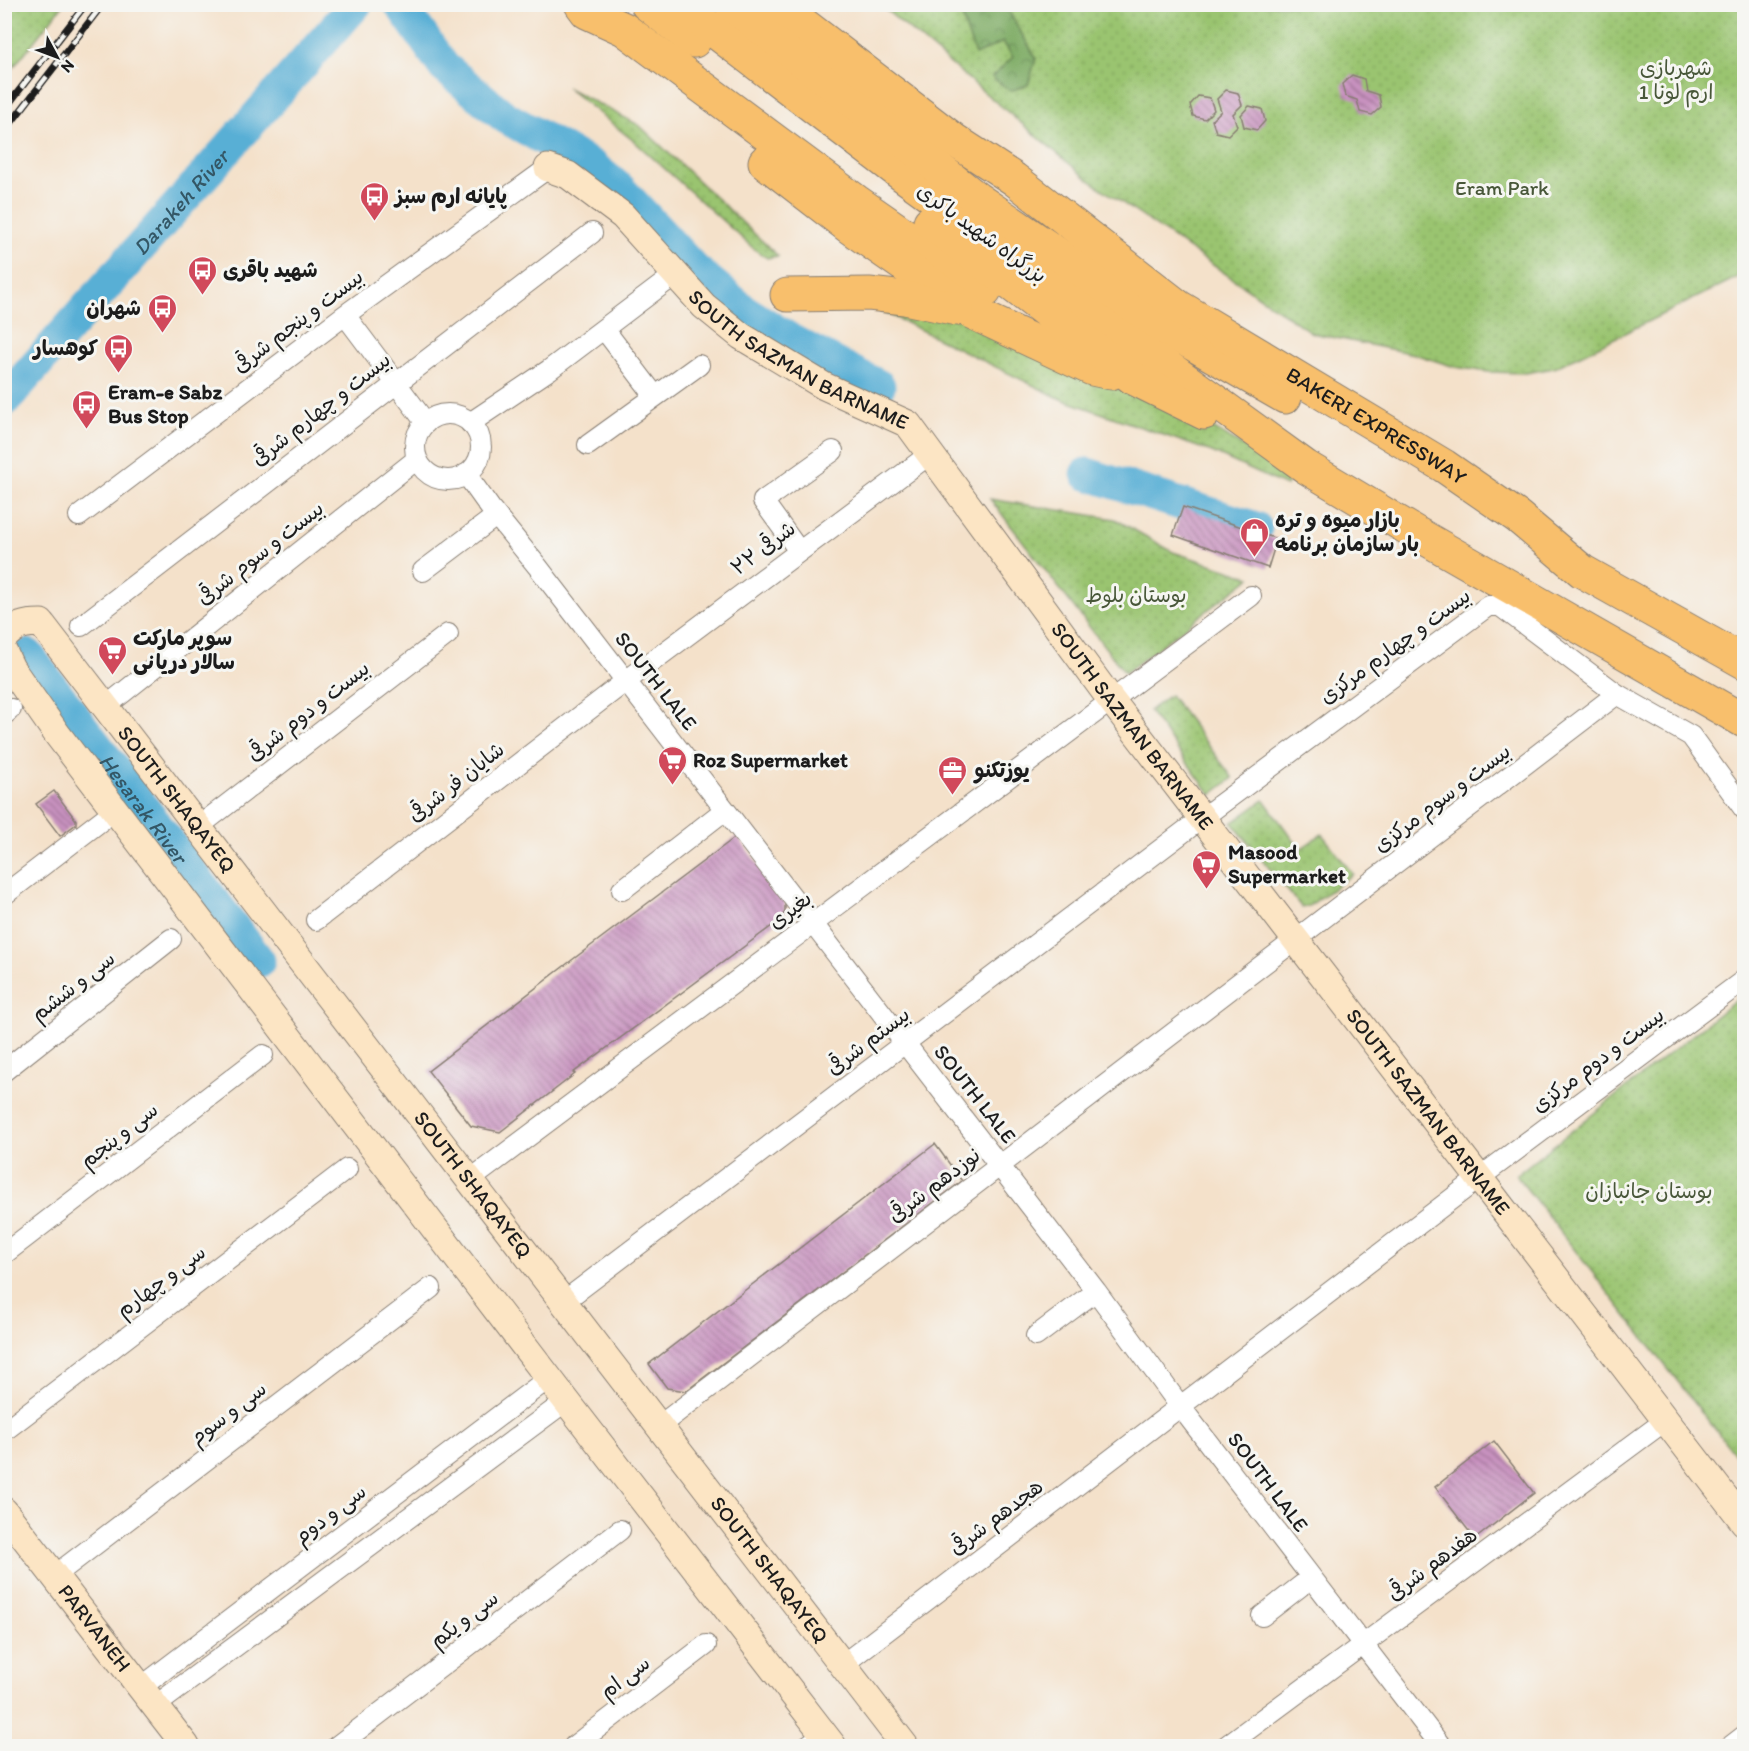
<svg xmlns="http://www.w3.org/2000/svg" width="1749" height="1751" viewBox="0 0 1749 1751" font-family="Itim,'Playpen Sans Arabic',sans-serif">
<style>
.grass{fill:url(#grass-dots);stroke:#5b7046;stroke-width:1.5}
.forest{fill:url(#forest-crowns);stroke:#4c633f;stroke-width:1.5}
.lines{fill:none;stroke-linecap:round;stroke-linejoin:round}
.river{stroke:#59afd5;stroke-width:33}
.building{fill:url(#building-back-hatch)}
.street-casing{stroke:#887e73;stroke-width:22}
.secondary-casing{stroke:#887e73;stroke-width:29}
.highway-casing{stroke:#887e73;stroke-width:35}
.street{stroke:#fff;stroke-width:20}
.secondary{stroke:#fce5c4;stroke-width:27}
.highway{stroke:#f8bf6c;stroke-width:33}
.rail-casing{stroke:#1c1c1c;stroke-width:7}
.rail{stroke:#f6f6f2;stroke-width:4.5;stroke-dasharray:14;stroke-linecap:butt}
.labels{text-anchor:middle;stroke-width:6;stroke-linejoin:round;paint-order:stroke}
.park-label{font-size:21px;fill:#485739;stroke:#f6f6f2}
.poi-label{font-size:21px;font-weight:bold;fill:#1c1c1c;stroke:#f6f6f2;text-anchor:start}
.street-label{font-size:21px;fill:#1c1c1c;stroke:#f6f6f2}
.water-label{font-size:22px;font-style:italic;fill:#345766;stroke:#f6f6f2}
</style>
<defs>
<pattern id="grass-dots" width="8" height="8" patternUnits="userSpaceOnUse" patternTransform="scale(1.5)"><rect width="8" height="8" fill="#9ac470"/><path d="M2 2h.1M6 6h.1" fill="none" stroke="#84a860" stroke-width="1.8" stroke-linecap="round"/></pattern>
<pattern id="forest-crowns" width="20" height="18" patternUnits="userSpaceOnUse" patternTransform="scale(1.5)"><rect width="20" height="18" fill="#7baa62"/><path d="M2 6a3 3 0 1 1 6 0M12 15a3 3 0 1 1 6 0" fill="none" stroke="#648a50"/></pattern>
<pattern id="building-back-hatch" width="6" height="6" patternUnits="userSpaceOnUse" patternTransform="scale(1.5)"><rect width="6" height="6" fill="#c892bf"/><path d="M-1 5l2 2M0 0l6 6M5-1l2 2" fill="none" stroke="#a2769a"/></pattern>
</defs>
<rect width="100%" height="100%" fill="#f6f6f2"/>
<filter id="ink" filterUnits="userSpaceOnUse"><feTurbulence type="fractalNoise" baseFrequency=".0167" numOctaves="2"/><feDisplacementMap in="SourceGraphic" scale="12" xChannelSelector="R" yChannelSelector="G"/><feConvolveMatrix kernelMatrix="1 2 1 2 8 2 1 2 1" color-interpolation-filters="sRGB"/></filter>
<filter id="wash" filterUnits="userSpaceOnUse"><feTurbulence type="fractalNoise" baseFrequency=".008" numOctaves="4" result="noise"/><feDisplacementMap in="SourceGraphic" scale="24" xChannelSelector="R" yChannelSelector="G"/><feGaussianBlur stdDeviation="1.35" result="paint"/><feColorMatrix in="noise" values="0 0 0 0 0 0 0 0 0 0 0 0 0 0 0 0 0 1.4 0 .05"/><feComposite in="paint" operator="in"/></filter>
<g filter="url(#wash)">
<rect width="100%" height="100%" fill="#f4e1ca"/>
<path class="grass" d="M5 4 63 5 5 78 4 5Z
M880 5H1744V274L1554 368 1526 373 1489 372 1455 367 1414 354 1312 333 1089 180Z
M566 87 639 125 778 256 767 258 754 249 635 142Z
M882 311 967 315 1177 407 1292 475 1286 486 1212 452 1061 399Z
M990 499 1115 519 1173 552 1251 577 1125 673Z
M1170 695 1233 778 1211 795 1149 711Z
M1264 800 1300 849 1322 834 1353 874 1309 906 1302 908 1232 823Z
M1744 994V1466L1516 1175Z"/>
<path class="forest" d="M958 5H1005L1036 58 1028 85 1010 91 992 77 1013 57 1003 42 975 55Z"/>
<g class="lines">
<g class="river">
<path d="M400 4 444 67 505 117 592 166 620 189 694 269 745 311 794 342 879 386"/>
<path id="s1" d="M4 401 356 4"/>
<path d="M1087 474 1256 528"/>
<path id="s2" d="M28 655 259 961"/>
</g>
</g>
<g id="blocks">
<path class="building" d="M1352 75 1364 79 1366 91 1379 95 1381 107 1372 115 1360 112 1357 100 1345 96 1342 84Z
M1226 90 1238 93 1242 105 1233 114 1237 126 1228 135 1216 132 1212 120 1221 111 1217 99Z
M1198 96 1210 98 1214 110 1205 119 1193 116 1190 105Z
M1249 106 1262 109 1265 121 1257 130 1244 127 1241 115Z
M1183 507 1277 539 1268 568 1173 535Z
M54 791 76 820V824L60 836 36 804Z
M737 836 785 900V912L780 920 573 1073 575 1074 500 1132 471 1126 428 1071 572 960Z
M935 1144 962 1181 686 1391 667 1388 649 1364Z
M1494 1441 1534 1493 1475 1539 1435 1487Z"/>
</g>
</g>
<g filter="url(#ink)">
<use href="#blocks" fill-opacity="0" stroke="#887e73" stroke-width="1.5"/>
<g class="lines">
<defs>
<path id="street" d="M345 315 426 423
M604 329 655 396
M415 447a33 33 0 1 1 66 0a33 33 0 1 1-66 0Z
M470 423 549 370 676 274
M588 445 699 365
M466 474 491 509 538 567 1096 1291 1180 1406 1441 1746
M79 516 345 315 548 168
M799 551 763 501 833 451
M423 571 496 516
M81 626 592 233
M105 707 417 459
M4 715 11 709
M198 827 448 634
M622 890 725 810
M4 895 115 810
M316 920 626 681 930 454
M4 1071 171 939
M470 1180 1251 596
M4 1254 263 1055
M563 1302 1202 818 1488 606H1500L1617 694 1691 736 1744 809
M1036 1336 1096 1291
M659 1426 1617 694
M4 1431 347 1169
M54 1576 431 1288
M1262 1616 1311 1578
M842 1665 1479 1178 1744 980
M140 1688 549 1378
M155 1706 566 1401
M337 1746 620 1530
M574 1746 706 1645
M807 1746 824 1734
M1226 1746 1666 1420
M1731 1746 1744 1736"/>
<g id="secondary">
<path id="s3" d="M548 168 568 175 623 216 704 306 741 336 824 386 908 424 1111 700 1744 1522"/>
<path id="s4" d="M4 638C15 625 25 623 41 623L905 1746"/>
<path d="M4 653 11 668 57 734 558 1390 833 1746"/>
<path id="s5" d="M4 1511 186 1746"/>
</g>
<g id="highway">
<path d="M581 4 587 12 624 29 856 201 985 291"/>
<path d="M647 4 694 41"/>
<path d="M679 4 904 176 1306 467 1416 533 1744 721"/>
<path d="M731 4 976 198 1167 329 1285 397"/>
<path id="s6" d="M777 4 954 140 1014 179 1179 307 1444 466 1518 517 1582 571 1744 662"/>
<path d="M765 162 849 227 971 312 1092 369 1111 373"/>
<path d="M930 222 1133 378 1204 413"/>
<path d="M787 295 869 294 905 298 957 309"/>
</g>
</defs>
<use href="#street" class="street-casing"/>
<use href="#secondary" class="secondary-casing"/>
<use href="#highway" class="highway-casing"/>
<use href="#street" class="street"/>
<use href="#secondary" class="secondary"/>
<use href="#highway" class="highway"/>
<defs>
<path id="rail" d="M4 110 86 4
M4 132 103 4"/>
</defs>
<use href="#rail" class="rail-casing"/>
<use href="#rail" class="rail"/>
</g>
</g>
<defs>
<symbol id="bus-pin" viewBox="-11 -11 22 30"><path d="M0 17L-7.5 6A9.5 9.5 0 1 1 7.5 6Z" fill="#d1495b" stroke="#f6f6f2"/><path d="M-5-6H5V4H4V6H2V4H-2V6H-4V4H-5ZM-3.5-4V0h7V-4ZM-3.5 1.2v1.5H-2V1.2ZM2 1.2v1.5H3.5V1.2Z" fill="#fff"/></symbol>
<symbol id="shop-pin" viewBox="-11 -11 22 30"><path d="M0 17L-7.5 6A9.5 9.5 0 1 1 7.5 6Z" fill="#d1495b" stroke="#f6f6f2"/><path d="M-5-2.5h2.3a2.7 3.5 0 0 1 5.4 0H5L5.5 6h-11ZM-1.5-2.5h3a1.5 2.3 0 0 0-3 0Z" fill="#fff"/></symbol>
<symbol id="supermarket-pin" viewBox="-11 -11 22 30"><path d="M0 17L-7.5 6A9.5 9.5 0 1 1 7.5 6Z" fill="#d1495b" stroke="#f6f6f2"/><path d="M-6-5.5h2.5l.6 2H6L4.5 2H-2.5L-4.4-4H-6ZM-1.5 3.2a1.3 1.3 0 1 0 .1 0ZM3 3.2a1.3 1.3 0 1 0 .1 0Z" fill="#fff"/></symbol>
<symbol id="office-pin" viewBox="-11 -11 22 30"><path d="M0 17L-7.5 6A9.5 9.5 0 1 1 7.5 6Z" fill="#d1495b" stroke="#f6f6f2"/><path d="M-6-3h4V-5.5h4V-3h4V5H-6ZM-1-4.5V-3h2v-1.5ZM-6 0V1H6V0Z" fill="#fff"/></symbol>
</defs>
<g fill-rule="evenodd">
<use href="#bus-pin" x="358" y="180" width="33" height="45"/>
<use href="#bus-pin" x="186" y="254" width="33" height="45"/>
<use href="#bus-pin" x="146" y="292" width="33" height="45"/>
<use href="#bus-pin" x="102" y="332" width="33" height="45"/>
<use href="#bus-pin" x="70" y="388" width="33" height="45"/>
<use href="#shop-pin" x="1238" y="516" width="33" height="45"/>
<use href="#supermarket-pin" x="96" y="634" width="33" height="45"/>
<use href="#supermarket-pin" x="656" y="744" width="33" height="45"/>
<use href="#office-pin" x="936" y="754" width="33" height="45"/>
<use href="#supermarket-pin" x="1190" y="848" width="33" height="45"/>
</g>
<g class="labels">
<g class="park-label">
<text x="1676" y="75">شهربازی<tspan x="1676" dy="24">ارم لونا 1</tspan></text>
<text x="1502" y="195">Eram Park</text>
<text x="1136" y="602">بوستان بلوط</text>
<text x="1649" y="1198">بوستان جانبازان</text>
</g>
<g class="poi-label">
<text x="395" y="203">پایانه ارم سبز</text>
<text x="223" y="277">شهید باقری</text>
<text x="141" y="315" text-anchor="end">شهران</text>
<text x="98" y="355" text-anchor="end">کوهسار</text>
<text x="108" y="399">Eram-e Sabz<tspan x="108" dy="24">Bus Stop</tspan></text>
<text x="1275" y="527">بازار میوه و تره<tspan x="1275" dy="24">بار سازمان برنامه</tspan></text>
<text x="133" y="645">سوپر مارکت<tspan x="133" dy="24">سالار دریانی</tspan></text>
<text x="693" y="767">Roz Supermarket</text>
<text x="974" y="777">یوزتکنو</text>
<text x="1228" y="859">Masood<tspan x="1228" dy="24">Supermarket</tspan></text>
</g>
<g class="street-label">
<text transform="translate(982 233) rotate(36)" y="7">بزرگراه شهید باکری</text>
<text transform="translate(298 321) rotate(-37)" y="7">بیست و پنجم شرقی</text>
<text dy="7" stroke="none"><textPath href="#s3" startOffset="320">SOUTH SAZMAN BARNAME</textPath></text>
<text transform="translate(321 409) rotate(-38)" y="7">بیست و چهارم شرقی</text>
<text dy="7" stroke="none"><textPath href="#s6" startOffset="734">BAKERI EXPRESSWAY</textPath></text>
<text transform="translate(763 548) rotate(-37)" y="7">۲۲ شرقی</text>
<text transform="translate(260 553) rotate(-38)" y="7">بیست و سوم شرقی</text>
<text transform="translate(1395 646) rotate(-36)" y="7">بیست و چهارم مرکزی</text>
<text transform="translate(656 681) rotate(52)" y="7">SOUTH LALE</text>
<text transform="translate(308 711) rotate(-38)" y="7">بیست و دوم شرقی</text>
<text dy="7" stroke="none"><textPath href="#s3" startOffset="824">SOUTH SAZMAN BARNAME</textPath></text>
<text transform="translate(456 782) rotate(-38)" y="7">شایان فر شرقی</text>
<text transform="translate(1442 798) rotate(-37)" y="7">بیست و سوم مرکزی</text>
<text dy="7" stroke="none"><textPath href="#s4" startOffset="264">SOUTH SHAQAYEQ</textPath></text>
<text transform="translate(790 910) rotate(-37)" y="7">بغیری</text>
<text transform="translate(73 986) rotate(-38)" y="7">سی و ششم</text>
<text transform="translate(868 1041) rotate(-37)" y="7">بیستم شرقی</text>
<text transform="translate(1598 1060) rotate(-37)" y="7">بیست و دوم مرکزی</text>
<text transform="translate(975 1094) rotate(52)" y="7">SOUTH LALE</text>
<text dy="7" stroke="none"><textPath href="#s3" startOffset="1310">SOUTH SAZMAN BARNAME</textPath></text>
<text transform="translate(119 1135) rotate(-38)" y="7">سی و پنجم</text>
<text dy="7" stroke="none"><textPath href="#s4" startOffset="750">SOUTH SHAQAYEQ</textPath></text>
<text transform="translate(934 1185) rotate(-37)" y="7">نوزدهم شرقی</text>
<text transform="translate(161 1281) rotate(-37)" y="7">سی و چهارم</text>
<text transform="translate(228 1413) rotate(-37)" y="7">سی و سوم</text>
<text transform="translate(1268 1482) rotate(53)" y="7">SOUTH LALE</text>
<text transform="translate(330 1514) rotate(-37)" y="7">سی و دوم</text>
<text transform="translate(996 1517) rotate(-37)" y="7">هجدهم شرقی</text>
<text transform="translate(1432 1564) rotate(-37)" y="7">هفدهم شرقی</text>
<text dy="7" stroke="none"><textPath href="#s4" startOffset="1236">SOUTH SHAQAYEQ</textPath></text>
<text transform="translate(464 1619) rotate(-37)" y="7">سی و یکم</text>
<text dy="7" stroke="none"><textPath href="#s5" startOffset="148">PARVANEH</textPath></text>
<text transform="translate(625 1677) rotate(-37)" y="7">سی ام</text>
</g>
<g class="water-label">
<text dy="8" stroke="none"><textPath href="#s1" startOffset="266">Darakeh River</textPath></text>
<text dy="8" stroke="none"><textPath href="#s2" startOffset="192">Hesarak River</textPath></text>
</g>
</g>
<rect width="1749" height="1751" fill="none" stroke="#f6f6f2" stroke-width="24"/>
<g transform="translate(57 57) rotate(131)" stroke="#f6f6f2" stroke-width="4.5" paint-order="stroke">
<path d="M0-4.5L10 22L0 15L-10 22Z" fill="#1c1c1c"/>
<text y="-9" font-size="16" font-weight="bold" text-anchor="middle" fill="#1c1c1c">N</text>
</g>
</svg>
